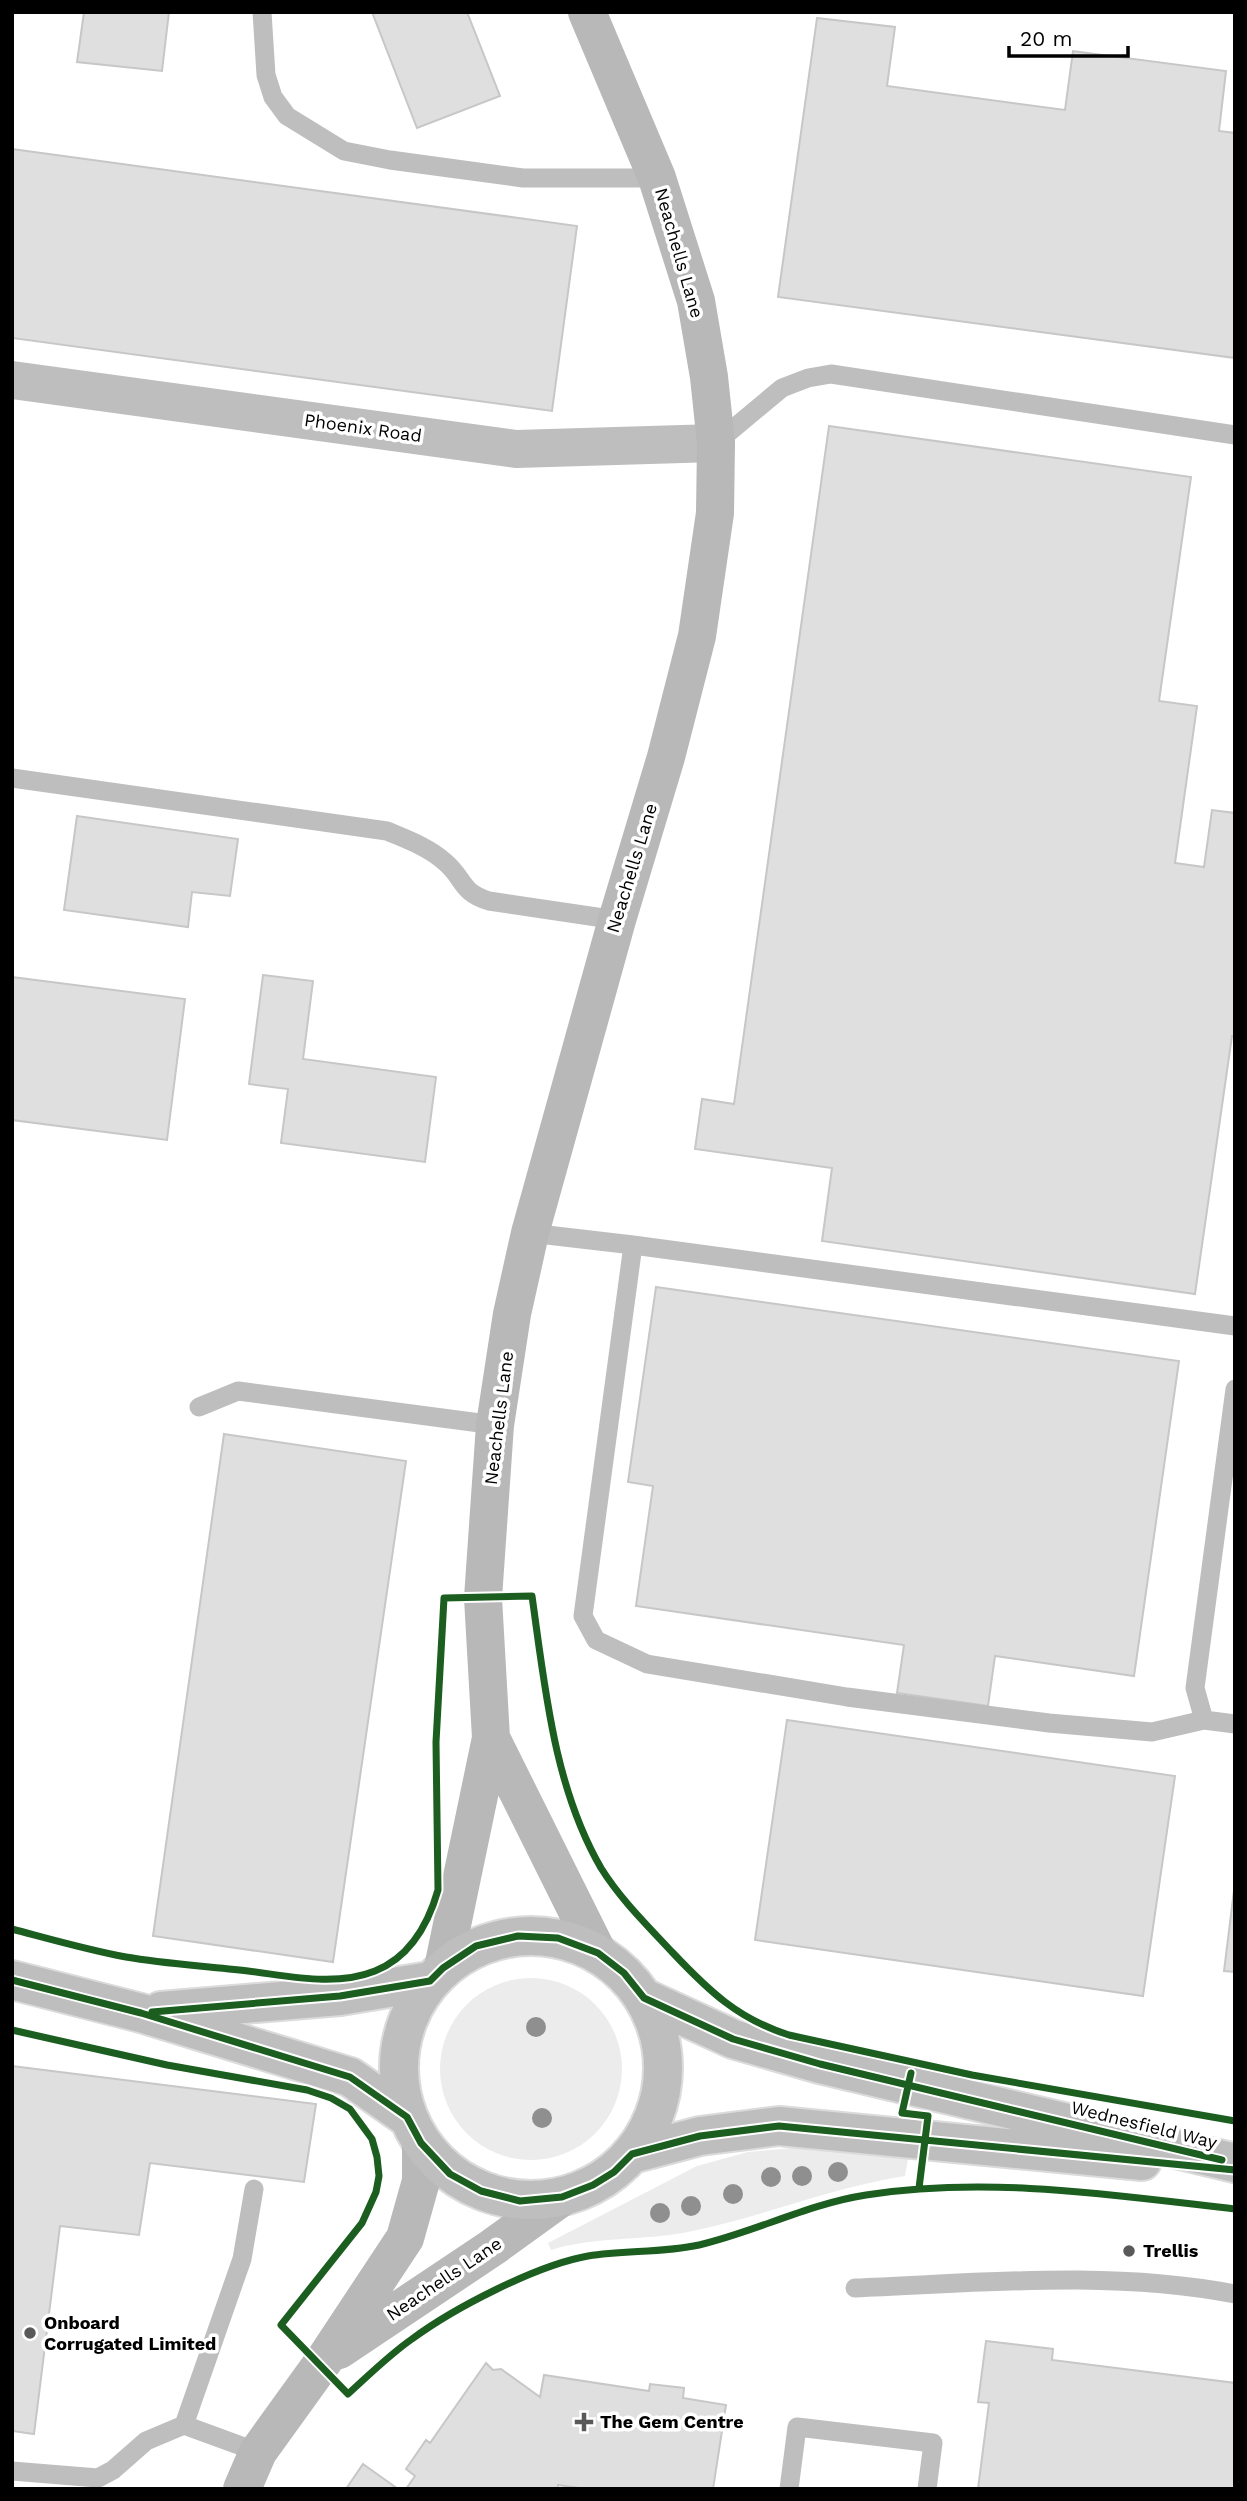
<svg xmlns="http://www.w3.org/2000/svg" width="1247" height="2501" viewBox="0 0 1247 2501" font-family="'Work Sans',sans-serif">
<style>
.green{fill:#ececec}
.building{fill:#dfdfdf;stroke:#c7c7c7;stroke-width:2}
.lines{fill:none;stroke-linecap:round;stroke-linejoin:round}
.primary-casing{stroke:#dbdbdb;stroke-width:42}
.lane{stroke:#bebebe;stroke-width:19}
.street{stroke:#bebebe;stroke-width:38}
.secondary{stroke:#b8b8b8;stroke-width:38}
.primary{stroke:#bebebe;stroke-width:38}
.cycleway-casing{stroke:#fff;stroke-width:11}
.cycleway{stroke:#1b5e20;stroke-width:7}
.tree{fill:#8f8f8f}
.poi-dot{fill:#595959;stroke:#fff;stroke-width:2.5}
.labels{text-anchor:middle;stroke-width:7;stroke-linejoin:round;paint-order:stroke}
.street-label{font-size:18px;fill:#000;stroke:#fff}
.poi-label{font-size:18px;font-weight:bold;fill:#000;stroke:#fff;text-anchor:start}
</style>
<rect width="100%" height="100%" fill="#fff"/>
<path class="green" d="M440 2069a91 91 0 1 1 182 0a91 91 0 1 1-182 0Z
M792 2148 840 2150 908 2159 905 2176C829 2188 762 2217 688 2232 643 2241 596 2236 551 2250L548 2243 697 2166 748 2152Z"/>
<path class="building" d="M84 12H169L162 71 77 62Z
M372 12H467L500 96 417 128Z
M817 18 895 27 887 86 1065 110 1073 51 1226 71 1219 131 1235 133V358L778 297Z
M12 149 577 226 552 411 12 338Z
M829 426 1191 477 1159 701 1197 706 1175 863 1204 867 1212 810 1235 813V1036H1232L1195 1294 822 1241 832 1168 695 1149 702 1099 734 1104Z
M77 816 238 839 230 896 192 892 188 927 64 910Z
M263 975 313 981 303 1059 436 1077 425 1162 281 1143 288 1089 249 1084Z
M12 977 185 999 167 1140 12 1120Z
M656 1287 1179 1361 1134 1676 995 1656 988 1706 897 1693 904 1645 636 1606 653 1486 628 1482Z
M224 1434 406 1461 333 1962 153 1936Z
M787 1720 1175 1776 1143 1996 755 1940Z
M1235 1882V1972L1224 1971Z
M12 2066 316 2104 304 2182 150 2163 139 2235 60 2226 34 2434 12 2431Z
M986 2341 1053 2349 1052 2360 1235 2383V2489H978L989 2403 978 2402Z
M486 2363 493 2370 501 2369 540 2397 544 2375 649 2391 650 2384 684 2388 683 2398 726 2405 713 2489H586L558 2485V2489H406L415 2476 406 2469 426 2440 430 2443Z
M363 2464 398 2489H346Z"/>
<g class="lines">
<defs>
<path id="primary" d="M399 2068a132 132 0 1 1 264 0a132 132 0 1 1-264 0Z
M12 1980 141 2013 350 2077 407 2117
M644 1998 733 2039 820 2064 1235 2163
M161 2011 340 1996 430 1981
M632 2154 700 2136 779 2126 1142 2161"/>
</defs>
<use href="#primary" class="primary-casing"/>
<path class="lane" d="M262 12 266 75 273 97 287 116 344 151 390 160 523 178H657
M716 443 782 388 808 378 831 374 1235 435
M12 778 387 831C408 840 428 847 445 862 465 879 460 892 489 901L617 920
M530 1233 633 1245 1235 1326
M633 1245 583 1616 596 1640 647 1664 847 1697 1049 1723 1152 1732 1204 1720
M1235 1389 1195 1688 1204 1720 1235 1724
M199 1407 238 1391 495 1425
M254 2189 242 2259 184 2425 258 2452
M855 2288C981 2283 1110 2270 1235 2294
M12 2471 98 2478 113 2470 146 2441 184 2425
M789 2489 797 2427 933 2443 927 2489"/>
<path class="street" d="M12 380 516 449 716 443"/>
<path class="secondary" d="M491 1738 598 1953
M443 1968 491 1738 483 1598 495 1425 512 1314 530 1233 617 920 666 757 697 636 715 513 716 443 709 377 696 301 657 178 587 12
M339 2350 493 2247 562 2197
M242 2489 258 2452 325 2359 405 2238 421 2181V2143"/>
<use href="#primary" class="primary"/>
<defs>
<path id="cycleway" d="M12 1929C50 1939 88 1950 126 1957 166 1964 208 1966 248 1971 289 1976 335 1987 375 1971 410 1957 428 1925 438 1890L436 1742 444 1598 532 1596C545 1688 554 1787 601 1868 621 1900 648 1926 673 1953 709 1991 738 2019 789 2035L972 2075 1235 2121
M12 1980 141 2013 350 2077 407 2117 421 2143 450 2174 481 2191 520 2201 562 2197 593 2185 614 2172 632 2154 700 2136 779 2126 1235 2170
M152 2012 340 1996 430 1981 443 1968 476 1946 518 1936 558 1938 598 1953 624 1973 644 1998 733 2039 820 2064 1222 2160
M12 2030 167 2065 307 2090 331 2098 350 2109 372 2139 377 2157 379 2176 376 2192 362 2223 281 2325 348 2394C369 2375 389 2355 412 2339 454 2308 537 2265 588 2256 625 2250 662 2253 699 2245 755 2232 808 2204 866 2195 988 2176 1113 2195 1235 2209
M911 2073 902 2113 928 2116 919 2188"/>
</defs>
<use href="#cycleway" class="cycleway-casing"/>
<use href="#cycleway" class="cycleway"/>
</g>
<g class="tree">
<circle cx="536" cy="2027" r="10"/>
<circle cx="542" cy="2118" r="10"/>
<circle cx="838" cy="2172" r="10"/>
<circle cx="802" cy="2176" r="10"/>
<circle cx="771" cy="2177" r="10"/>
<circle cx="733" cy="2194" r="10"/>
<circle cx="691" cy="2206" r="10"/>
<circle cx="660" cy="2213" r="10"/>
</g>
<g class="poi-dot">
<circle cx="1129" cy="2251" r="7"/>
<circle cx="30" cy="2333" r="7"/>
<path d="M580.5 2411.5h7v7h7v7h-7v7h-7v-7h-7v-7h7z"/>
</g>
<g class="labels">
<g class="street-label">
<text transform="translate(679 253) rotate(74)" y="6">Neachells Lane</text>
<text transform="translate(363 428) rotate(8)" y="6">Phoenix Road</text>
<text transform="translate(632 868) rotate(-73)" y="6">Neachells Lane</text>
<text transform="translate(499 1418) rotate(-83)" y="6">Neachells Lane</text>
<text transform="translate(1144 2125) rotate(14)" y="6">Wednesfield Way</text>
<text transform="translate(444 2279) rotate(-34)" y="6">Neachells Lane</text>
</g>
<g class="poi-label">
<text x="1143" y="2257">Trellis</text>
<text x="44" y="2329">Onboard<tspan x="44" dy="21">Corrugated Limited</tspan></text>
<text x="600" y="2428">The Gem Centre</text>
</g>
</g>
<rect width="1247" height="2501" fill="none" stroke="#000000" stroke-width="28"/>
<path d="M1009 46v10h119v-10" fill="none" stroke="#000000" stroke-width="3.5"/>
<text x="1020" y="46" font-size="21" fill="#000000" stroke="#ffffff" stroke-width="5" paint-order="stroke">20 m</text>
</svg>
